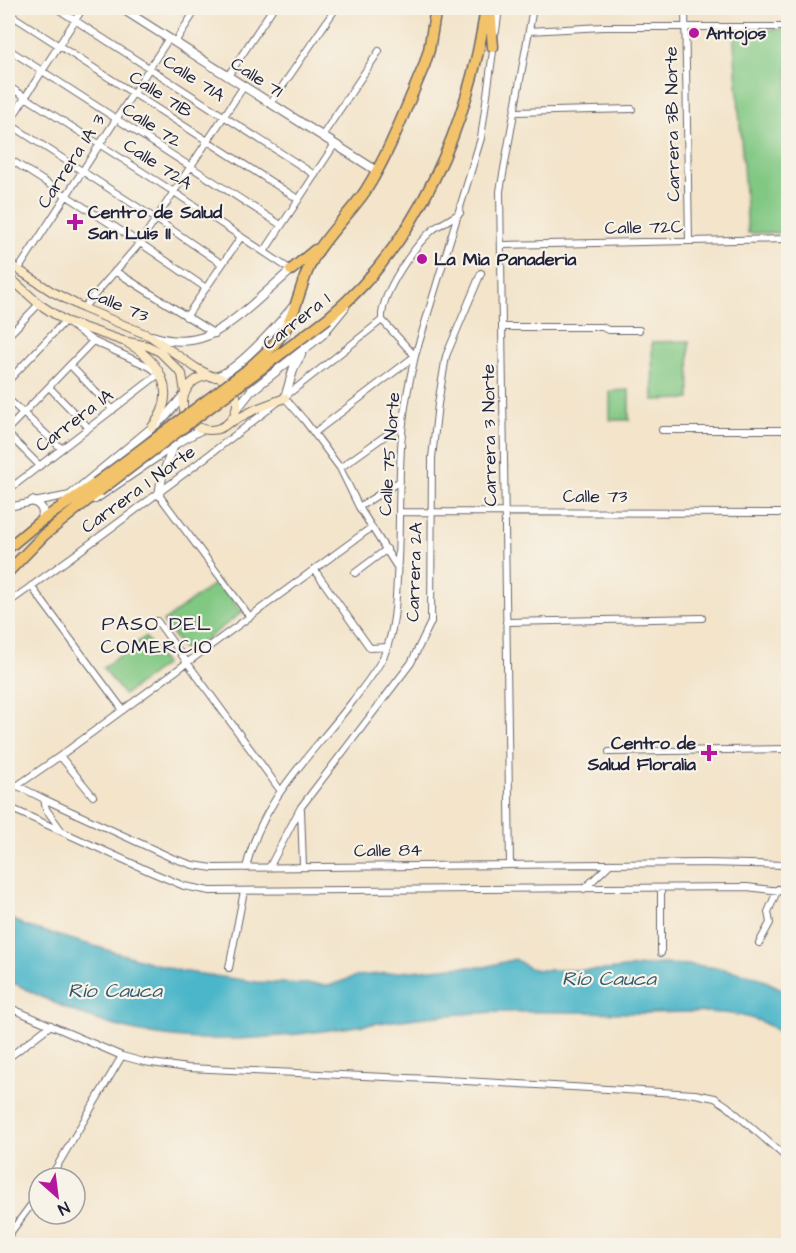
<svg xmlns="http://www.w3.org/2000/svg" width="796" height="1253" viewBox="0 0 796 1253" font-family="'Architects Daughter',sans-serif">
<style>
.green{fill:#81c883;stroke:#52755f;stroke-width:1.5}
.water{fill:#4cb6c9;stroke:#376c82;stroke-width:1.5}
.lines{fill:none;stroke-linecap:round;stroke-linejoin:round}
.minor-casing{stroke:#6b666d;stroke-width:8}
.tertiary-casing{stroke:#6b666d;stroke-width:10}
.secondary-casing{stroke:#6b666d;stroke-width:10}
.trunk-casing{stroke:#6b666d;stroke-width:13}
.minor{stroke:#fff;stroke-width:6}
.tertiary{stroke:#fff;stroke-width:8}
.secondary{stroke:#fae7c3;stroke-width:8}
.trunk{stroke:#f2c36a;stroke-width:10}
.trunk-bridge-casing{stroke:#6b666d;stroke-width:13;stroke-linecap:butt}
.trunk-bridge{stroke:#f2c36a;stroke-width:10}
.poi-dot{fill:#b5179e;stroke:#f7f3e8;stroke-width:2}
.labels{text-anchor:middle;stroke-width:4.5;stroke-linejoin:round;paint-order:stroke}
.poi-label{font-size:18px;font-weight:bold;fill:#22223b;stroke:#f7f3e8;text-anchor:start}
.street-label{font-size:18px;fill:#22223b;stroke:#f7f3e8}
.neighbourhood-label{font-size:20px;letter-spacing:1.5px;fill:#22223b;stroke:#f7f3e8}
.water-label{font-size:20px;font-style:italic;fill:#31566d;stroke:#f7f3e8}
</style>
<rect width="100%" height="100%" fill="#f7f3e8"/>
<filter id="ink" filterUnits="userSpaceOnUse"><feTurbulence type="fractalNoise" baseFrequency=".0167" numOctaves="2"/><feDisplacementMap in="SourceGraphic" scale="12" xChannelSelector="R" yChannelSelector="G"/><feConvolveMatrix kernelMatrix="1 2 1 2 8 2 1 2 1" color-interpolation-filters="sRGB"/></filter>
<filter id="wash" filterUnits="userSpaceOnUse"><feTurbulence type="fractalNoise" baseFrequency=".008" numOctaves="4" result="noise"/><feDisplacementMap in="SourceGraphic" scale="24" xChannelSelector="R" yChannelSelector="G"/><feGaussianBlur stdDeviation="1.35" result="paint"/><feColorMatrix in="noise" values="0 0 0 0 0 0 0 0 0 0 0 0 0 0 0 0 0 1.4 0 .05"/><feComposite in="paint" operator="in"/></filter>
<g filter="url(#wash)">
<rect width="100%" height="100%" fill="#f3e4ca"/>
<path class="green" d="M733 29H788V233H748Z
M689 341 690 399 653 400 652 342Z
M629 390V420H610V391Z
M218 581 242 612 187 654 163 622Z
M145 637 165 664 124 695 103 668Z"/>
<path class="water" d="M8 917 25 926 180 971 256 982 331 985 357 976 454 967H485L515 959 529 968 539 970H607L661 964 692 965 719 968 755 976 788 992V1043C785 1039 781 1033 776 1030 742 1005 679 1013 639 1013 568 1012 497 1009 426 1017 343 1026 258 1046 173 1037 109 1030 64 1009 8 980Z"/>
</g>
<g filter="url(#ink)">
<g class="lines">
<defs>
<path id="minor" d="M56 8 315 175
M685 8 689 241
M8 13 298 199
M496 31 499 8
M529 31 603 27H788
M175 42 197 8
M8 49 281 225
M228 76 273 8
M8 86 174 192 291 270
M271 103 336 8
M515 112 632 109
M8 123 156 219 222 264
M8 124 83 8
M322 136 379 51
M8 158 140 243 206 288
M501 245 788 239
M264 252 335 144
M18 270 169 38
M115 271 215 334
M8 291 15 284
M83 308 140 243 244 86
M186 317 241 237
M382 320C380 294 415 244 435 228 443 223 452 218 460 213
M502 327H602L608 330H639
M8 336 39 304
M70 365 113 410
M8 381 65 321 93 341 150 367 159 374 8 490
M49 387 89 428
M285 398 305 421 340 468 359 507 397 567
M8 399 62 449
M8 429 93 341
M662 430H788
M314 433 415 356 382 320
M8 434 40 466
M340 468 403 423
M159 495 250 617
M8 507 70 495
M359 507 400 481
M401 512 788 513
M314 569 370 648 387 647
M355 573 387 549
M31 586 123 710
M8 603C135 512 260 418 382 320
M157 621 280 790
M506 622 702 618
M609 752 788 749
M60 756 93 796
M8 781 44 799 172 858 193 865 213 868 705 863 788 865
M8 792 60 756 372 527
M44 799 46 809 61 830
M8 807 151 872 184 886 210 891 747 887 788 892
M301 810 303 866
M510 865 500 191 533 8
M246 868C262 798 310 757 352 702 363 687 378 670 385 653 397 623 396 591 398 559 400 514 398 468 403 423 405 400 410 378 415 356L481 138 494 44
M269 868 301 807 411 663 431 622 432 458 438 404 446 356 481 273
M661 888V953
M584 889 610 864
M759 943 770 923 768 912 778 889
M229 968 244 891
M8 1007 122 1056 144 1062 188 1068 430 1079 695 1094 715 1098 727 1106 788 1159
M8 1058 51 1025
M50 1178 122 1056
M8 1236 39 1194"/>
<path id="tertiary" d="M121 8 377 171
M152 336C196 350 221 332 253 304 265 293 278 282 291 270
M215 377C236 373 278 325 292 308
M285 398 294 367 301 355
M236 410 251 391 322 335 345 307
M159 495 162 477 174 445
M66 499 166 416 184 395
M95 499 177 443 202 429
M32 501C43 505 46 514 39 522"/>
<path id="secondary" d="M8 263 51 291 83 308 150 336 196 368 213 377
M8 276 39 304 65 321 123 341 148 346 160 352 182 374 185 393
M129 344C161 362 179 394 152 427
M183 403a27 27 0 1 1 54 0a27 27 0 1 1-54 0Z
M231 422 256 409 285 398"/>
<path id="trunk" d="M490 8 493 47
M291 270 315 250
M328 318C419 243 469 122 486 8
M284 331C298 309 300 282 313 259 327 234 350 214 366 190 390 152 406 107 424 66L429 50 436 8
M8 548 38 523 95 484
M8 572 44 535 99 491"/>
</defs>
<use href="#minor" class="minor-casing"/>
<use href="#tertiary" class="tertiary-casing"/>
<use href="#secondary" class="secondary-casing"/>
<use href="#trunk" class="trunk-casing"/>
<use href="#minor" class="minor"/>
<use href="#tertiary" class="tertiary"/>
<use href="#secondary" class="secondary"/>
<use href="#trunk" class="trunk"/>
<defs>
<path id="trunk-bridge" d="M95 484 246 371 272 347 284 331
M99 491 328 318"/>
</defs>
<use href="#trunk-bridge" class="trunk-bridge-casing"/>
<use href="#trunk-bridge" class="trunk-bridge"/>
</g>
</g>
<g class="poi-dot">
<circle cx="694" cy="33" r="6"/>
<path d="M72 213h6v6h6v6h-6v6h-6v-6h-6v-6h6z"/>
<circle cx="422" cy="259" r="6"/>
<path d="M706 744h6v6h6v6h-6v6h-6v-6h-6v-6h6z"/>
</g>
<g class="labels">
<g class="poi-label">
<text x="706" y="39">Antojos</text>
<text x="88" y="218">Centro de Salud<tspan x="88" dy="21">San Luis II</tspan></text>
<text x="434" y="265">La Mìa Panaderia</text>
<text x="696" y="749" text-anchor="end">Centro de<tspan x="696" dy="21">Salud Floralia</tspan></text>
</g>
<g class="street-label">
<text transform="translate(257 77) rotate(33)" y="6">Calle 71</text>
<text transform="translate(194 78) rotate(33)" y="6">Calle 71A</text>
<text transform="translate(161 94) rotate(33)" y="6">Calle 71B</text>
<text transform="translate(672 124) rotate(-91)" y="6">Carrera 3B Norte</text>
<text transform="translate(152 125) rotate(33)" y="6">Calle 72</text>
<text transform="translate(71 161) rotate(-57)" y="6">Carrera 1A 3</text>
<text transform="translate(158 164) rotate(33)" y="6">Calle 72A</text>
<text transform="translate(644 227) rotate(-1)" y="6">Calle 72C</text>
<text transform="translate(118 304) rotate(23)" y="6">Calle 73</text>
<text transform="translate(296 321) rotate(-38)" y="6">Carrera 1</text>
<text transform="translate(74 420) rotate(-37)" y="6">Carrera 1A</text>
<text transform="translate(489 435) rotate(-91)" y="6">Carrera 3 Norte</text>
<text transform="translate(389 454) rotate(-86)" y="6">Calle 75 Norte</text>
<text transform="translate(138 489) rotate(-36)" y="6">Carrera 1 Norte</text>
<text x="595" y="502">Calle 73</text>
<text transform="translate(414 572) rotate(-88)" y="6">Carrera 2A</text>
<text transform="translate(388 850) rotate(-1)" y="6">Calle 84</text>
</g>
<g class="neighbourhood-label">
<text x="157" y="630">PASO DEL<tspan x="157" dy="23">COMERCIO</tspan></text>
</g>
<g class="water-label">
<text x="609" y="985">Río Cauca</text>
<text x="115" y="997">Río Cauca</text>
</g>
</g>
<rect width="796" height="1253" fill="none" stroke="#f7f3e8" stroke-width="30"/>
<g transform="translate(57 1196) rotate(152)"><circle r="28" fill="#f7f3e8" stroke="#a29fa3" stroke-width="1.5"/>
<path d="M0-4.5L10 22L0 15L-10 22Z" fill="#b5179e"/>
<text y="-9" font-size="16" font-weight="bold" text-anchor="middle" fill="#22223b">N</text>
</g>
</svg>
